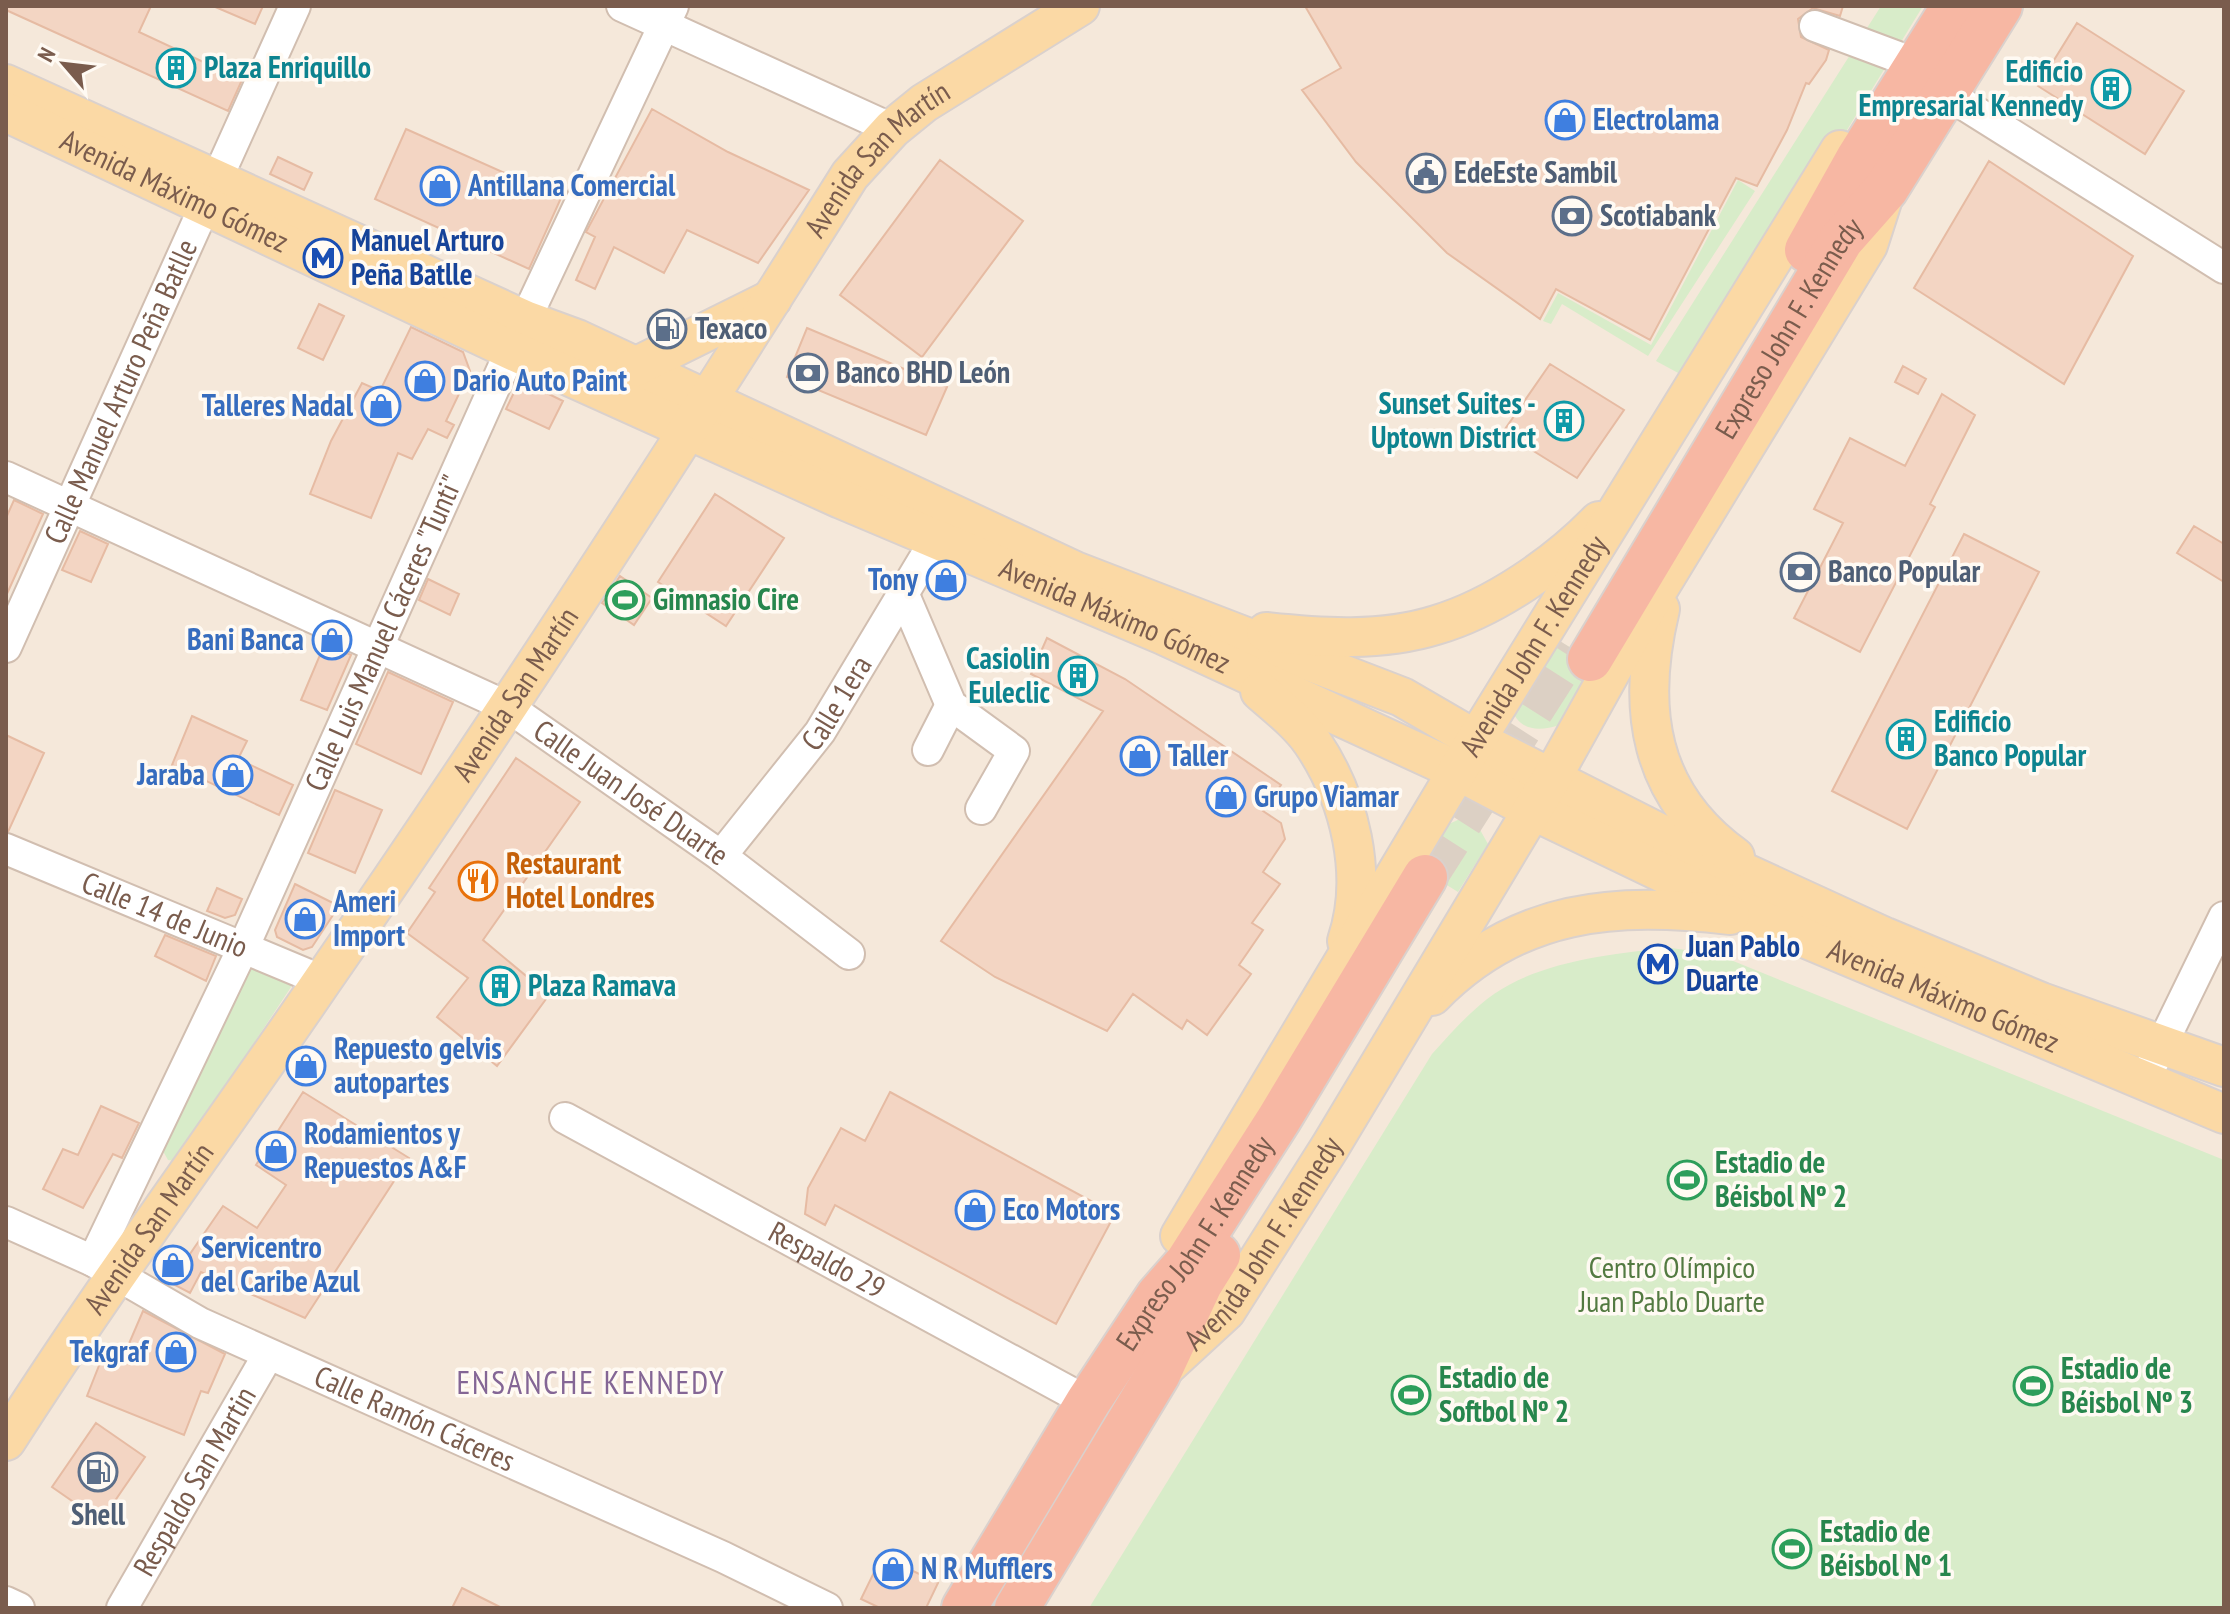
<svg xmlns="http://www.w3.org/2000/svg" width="2230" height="1614" viewBox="0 0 2230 1614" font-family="'PT Sans Narrow',sans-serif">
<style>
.residential{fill:#f5e8da}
.green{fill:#d8ecc9}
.building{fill:#f3d5c3;stroke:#e6bba3;stroke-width:2}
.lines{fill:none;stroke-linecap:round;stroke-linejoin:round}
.highway-tunnel{stroke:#dcd0c4;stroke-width:44;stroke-dasharray:44 22;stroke-linecap:butt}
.minor-casing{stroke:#d1beb0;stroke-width:34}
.major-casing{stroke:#dad1cd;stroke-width:42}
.highway-casing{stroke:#dad1cd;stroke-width:48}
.minor{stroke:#fff;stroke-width:30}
.major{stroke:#fbd9a5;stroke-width:38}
.highway{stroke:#f7b7a3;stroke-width:44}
.labels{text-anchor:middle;stroke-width:7;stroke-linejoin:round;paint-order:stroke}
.culture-label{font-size:30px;font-weight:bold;fill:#0d838f;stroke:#fffaf3;text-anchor:start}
.shop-label{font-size:30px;font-weight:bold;fill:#366cbe;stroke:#fffaf3;text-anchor:start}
.street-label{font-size:30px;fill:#7a5c4d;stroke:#fffaf3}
.service-label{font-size:30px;font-weight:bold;fill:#4e5e75;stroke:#fffaf3;text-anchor:start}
.transit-label{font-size:30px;font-weight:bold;fill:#164399;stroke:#fffaf3;text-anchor:start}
.leisure-label{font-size:30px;font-weight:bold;fill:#27864d;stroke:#fffaf3;text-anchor:start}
.food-label{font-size:30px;font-weight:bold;fill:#c56008;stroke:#fffaf3;text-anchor:start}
.park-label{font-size:30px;fill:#537a41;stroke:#fffaf3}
.neighbourhood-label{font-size:32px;letter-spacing:2px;fill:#846695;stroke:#fffaf3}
</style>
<rect width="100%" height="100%" fill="#fdf6ec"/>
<path class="residential" d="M6 6H2224V1608H6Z"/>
<path class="green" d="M1881 6H1923L1693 381 1656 361Z
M1738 180 1755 191 1648 356 1562 304 1551 324 1543 321 1558 293 1651 345Z
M1552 638 1597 661 1560 725C1537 732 1518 731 1510 705Z
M1460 819 1479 828 1488 844 1458 892 1418 867 1442 827Z
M1671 948 1716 954 2224 1160V1608H1089L1432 1054C1451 1033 1470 1011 1494 994 1542 961 1614 953 1671 948Z
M256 961 288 976 291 987 176 1161 168 1160 163 1151 244 968Z"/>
<path class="building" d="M6 6H151L139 32 242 80 228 111 6 10Z
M213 6H263L255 24Z
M1305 6H1843L1840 16 1813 8 1798 19 1801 37 1829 50 1826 60 1809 84 1806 83 1787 130 1757 186 1736 178 1650 340 1556 289 1540 319 1447 253 1356 162 1302 90 1341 68Z
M2077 23 2184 91 2145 154 2038 86Z
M652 109 728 152 809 190 758 263 687 230 664 273 614 247 595 289 576 280 595 237 586 232Z
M406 129 561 198 529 269 375 199Z
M278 157 312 173 304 190 270 174Z
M940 160 1023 221 922 357 840 295Z
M1989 161 2133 256 2064 384 1914 288Z
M319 304 344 316 323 360 298 348Z
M411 327 463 352 470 371 446 421 454 425 447 438 428 429 412 459 398 453 371 518 310 494 331 441 362 383 380 391Z
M807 328 947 387 926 435 787 377Z
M1550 364 1624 410 1577 478 1503 432Z
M1903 366 1926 379 1918 394 1895 382Z
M520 380 563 401 549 429 506 409Z
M1942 394 1975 415 1930 504 1935 507 1860 652 1794 618 1843 523 1814 509 1850 438 1905 466Z
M715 494 784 538 726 626 658 582Z
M14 500 43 514 6 596V518Z
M2194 526 2224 544V582L2177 553Z
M80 531 108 544 91 582 62 570Z
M1964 534 2039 572 1907 829 1832 791Z
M940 567 960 576 949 598 928 588Z
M620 576 652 598 634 625 602 603Z
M428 579 459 594 450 615 419 600Z
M1047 638 1125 679 1281 785 1263 811 1281 823 1285 839 1263 872 1280 884 1252 923 1263 930 1239 965 1251 974 1207 1035 1187 1020 1182 1029 1133 994 1107 1031 995 977 941 941 1103 711 1031 674Z
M325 643 351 655 327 710 301 700Z
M388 672 453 702 421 774 356 744Z
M192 716 247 741 238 759 293 785 279 815 172 765Z
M6 735 44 753 8 832 6 831Z
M516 758 580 802 483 940 549 995 497 1066 437 1017 468 978 407 933 435 892 429 888Z
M335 790 382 810 355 873 308 853Z
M295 884 339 906 312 947 303 950 277 937 275 930Z
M217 888 242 899 235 915 225 918 207 911Z
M165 935 216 956 206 981 155 956Z
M303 1092 409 1158 305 1318 201 1272 190 1293 158 1276 168 1258 183 1264 223 1206 257 1228 286 1185 256 1165Z
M890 1092 1115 1214 1056 1324 835 1205 825 1225 805 1214 808 1188 841 1128 865 1141Z
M101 1106 139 1123 122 1158 113 1154 83 1208 43 1189 63 1149 78 1155Z
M143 1311 225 1354 208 1393 201 1391 184 1435 87 1396 104 1353 122 1360Z
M96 1423 145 1457 101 1521 52 1487Z
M882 1556 938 1583 926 1608H880L861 1599Z
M462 1588 502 1608H452Z"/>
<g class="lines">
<path class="highway-tunnel" d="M1425 877 1571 648"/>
<defs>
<g id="minor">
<path d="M622 6 892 129"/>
<path d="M1815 26 1898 57"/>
<path d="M1944 92 2224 268"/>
<path id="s1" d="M6 477 508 707 721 856 849 954"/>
<path d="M904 595 951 705 1014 751 981 809"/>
<path id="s2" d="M6 647 295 6"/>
<path d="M928 750 951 705"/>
<path id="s3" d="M6 849 323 981"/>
<path id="s4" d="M721 856 820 732 936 539"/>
<path d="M2144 1081 2224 917"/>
<path id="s5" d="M565 1118 1088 1402"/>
<path id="s6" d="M6 1222 93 1261 200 1323 723 1557 827 1608"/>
<path id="s7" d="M93 1261 244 946 511 350 673 6"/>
<path d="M6 1602 19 1608"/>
<path id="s8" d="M122 1608 268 1355"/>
</g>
<g id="major">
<path d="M6 84 525 320 577 339 1075 571 1402 697 1476 740 1671 839 1885 937 2041 1002 2224 1067"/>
<path id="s9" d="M6 112 511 350 841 499 1163 635 1458 771 1532 810 1759 919 2224 1114"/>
<path d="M635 367 772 299"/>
<path d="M1660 609C1636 708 1648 794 1735 857"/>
<path d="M1266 632C1321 638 1382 642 1436 625 1494 608 1557 564 1599 521"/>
<path d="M1260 691C1278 707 1298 722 1312 742 1350 798 1369 876 1347 941"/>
<path d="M1432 996C1518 908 1615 902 1730 915"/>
<path id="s10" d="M1180 1236 1476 740 1840 150"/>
<path id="s11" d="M1163 1369 1226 1311 1330 1147 1551 779 1640 619 1868 245 1885 192"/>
<path id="s12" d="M6 1441C106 1284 217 1135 322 981 505 717 679 447 850 175L892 129 924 103 1080 6"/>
</g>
<g id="highway">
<path d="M1807 250 1858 159 1954 6"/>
<path id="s13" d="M1590 659 1841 240 1886 189 2000 6"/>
<path id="s14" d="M964 1608 1088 1402 1158 1296 1187 1263 1279 1119 1425 877"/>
<path d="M1017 1608 1158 1374 1200 1284 1218 1255"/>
</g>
</defs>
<use href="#minor" class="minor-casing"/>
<use href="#major" class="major-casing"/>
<use href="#highway" class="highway-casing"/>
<use href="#minor" class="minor"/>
<use href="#major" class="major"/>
<use href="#highway" class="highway"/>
</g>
<defs>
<symbol id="building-ring" viewBox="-11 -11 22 22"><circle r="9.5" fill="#fffaf3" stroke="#0f9aa8" stroke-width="1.5"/><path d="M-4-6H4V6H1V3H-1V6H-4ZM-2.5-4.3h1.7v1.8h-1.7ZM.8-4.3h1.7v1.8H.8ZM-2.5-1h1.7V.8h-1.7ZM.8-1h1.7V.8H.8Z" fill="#0f9aa8"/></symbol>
<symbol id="shop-ring" viewBox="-11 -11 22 22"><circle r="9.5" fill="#fffaf3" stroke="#3f7fe0" stroke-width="1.5"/><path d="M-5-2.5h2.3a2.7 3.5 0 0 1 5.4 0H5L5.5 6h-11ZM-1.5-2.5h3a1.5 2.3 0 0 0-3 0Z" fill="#3f7fe0"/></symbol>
<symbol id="civic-ring" viewBox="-11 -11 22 22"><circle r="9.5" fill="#fffaf3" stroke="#5c6f8a" stroke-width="1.5"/><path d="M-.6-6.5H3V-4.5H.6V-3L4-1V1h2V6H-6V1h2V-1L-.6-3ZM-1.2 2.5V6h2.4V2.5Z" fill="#5c6f8a"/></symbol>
<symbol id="bank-ring" viewBox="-11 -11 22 22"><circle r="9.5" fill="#fffaf3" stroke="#5c6f8a" stroke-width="1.5"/><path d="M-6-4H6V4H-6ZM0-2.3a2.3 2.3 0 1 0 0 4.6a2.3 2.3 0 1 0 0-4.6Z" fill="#5c6f8a"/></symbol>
<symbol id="metro-ring" viewBox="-11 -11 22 22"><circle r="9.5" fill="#fffaf3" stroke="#1a4fb4" stroke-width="1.5"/><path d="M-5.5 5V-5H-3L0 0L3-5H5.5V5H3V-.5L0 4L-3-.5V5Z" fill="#1a4fb4"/></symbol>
<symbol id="fuel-ring" viewBox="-11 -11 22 22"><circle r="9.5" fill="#fffaf3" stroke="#5c6f8a" stroke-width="1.5"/><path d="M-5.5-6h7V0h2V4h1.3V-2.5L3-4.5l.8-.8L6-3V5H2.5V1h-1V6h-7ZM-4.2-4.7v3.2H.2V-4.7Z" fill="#5c6f8a"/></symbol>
<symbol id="stadium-ring" viewBox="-11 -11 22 22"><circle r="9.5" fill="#fffaf3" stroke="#2e9e5b" stroke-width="1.5"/><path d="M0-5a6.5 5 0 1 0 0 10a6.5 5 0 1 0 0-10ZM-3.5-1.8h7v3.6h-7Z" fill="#2e9e5b"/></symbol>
<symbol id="restaurant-ring" viewBox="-11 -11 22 22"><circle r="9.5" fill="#fffaf3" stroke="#e8710a" stroke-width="1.5"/><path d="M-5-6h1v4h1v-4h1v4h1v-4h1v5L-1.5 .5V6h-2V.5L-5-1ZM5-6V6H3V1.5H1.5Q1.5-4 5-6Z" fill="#e8710a"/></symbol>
</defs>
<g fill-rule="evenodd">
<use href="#building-ring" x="154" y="46" width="44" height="44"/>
<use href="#building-ring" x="2089" y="67" width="44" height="44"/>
<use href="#shop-ring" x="1543" y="98" width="44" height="44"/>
<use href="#civic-ring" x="1404" y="151" width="44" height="44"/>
<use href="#shop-ring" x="418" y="164" width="44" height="44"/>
<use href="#bank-ring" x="1550" y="194" width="44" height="44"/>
<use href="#metro-ring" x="301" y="236" width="44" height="44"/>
<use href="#fuel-ring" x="645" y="307" width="44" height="44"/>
<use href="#bank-ring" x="786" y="351" width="44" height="44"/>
<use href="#shop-ring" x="403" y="359" width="44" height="44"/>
<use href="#shop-ring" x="359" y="384" width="44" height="44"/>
<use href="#building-ring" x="1542" y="399" width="44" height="44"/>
<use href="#bank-ring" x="1778" y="550" width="44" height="44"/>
<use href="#shop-ring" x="924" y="558" width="44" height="44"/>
<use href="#stadium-ring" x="603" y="578" width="44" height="44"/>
<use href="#shop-ring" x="310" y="618" width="44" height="44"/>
<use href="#building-ring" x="1056" y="654" width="44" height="44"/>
<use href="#building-ring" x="1884" y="717" width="44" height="44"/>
<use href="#shop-ring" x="1118" y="734" width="44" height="44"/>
<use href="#shop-ring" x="211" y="753" width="44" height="44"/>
<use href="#shop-ring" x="1204" y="775" width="44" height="44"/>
<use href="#restaurant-ring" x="456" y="859" width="44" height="44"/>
<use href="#shop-ring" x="283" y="897" width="44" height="44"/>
<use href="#metro-ring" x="1636" y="942" width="44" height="44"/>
<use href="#building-ring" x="478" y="964" width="44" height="44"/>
<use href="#shop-ring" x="284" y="1044" width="44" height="44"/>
<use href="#shop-ring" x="254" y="1129" width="44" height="44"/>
<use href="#stadium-ring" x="1665" y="1158" width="44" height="44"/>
<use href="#shop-ring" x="953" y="1188" width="44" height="44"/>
<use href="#shop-ring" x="151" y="1243" width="44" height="44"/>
<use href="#shop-ring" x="154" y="1330" width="44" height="44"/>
<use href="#stadium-ring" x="2011" y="1364" width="44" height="44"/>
<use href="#stadium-ring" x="1389" y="1373" width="44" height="44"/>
<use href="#fuel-ring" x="76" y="1450" width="44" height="44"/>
<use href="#stadium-ring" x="1770" y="1527" width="44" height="44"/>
<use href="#shop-ring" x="871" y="1547" width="44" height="44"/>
</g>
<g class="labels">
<g class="culture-label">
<text x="204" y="78">Plaza Enriquillo</text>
<text x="2083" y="82" text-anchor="end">Edificio<tspan x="2083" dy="34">Empresarial Kennedy</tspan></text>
<text x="1536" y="414" text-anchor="end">Sunset Suites -<tspan x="1536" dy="34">Uptown District</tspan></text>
<text x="1050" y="669" text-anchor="end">Casiolin<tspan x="1050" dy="34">Euleclic</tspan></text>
<text x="1934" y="732">Edificio<tspan x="1934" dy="34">Banco Popular</tspan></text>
<text x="528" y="996">Plaza Ramava</text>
</g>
<g class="shop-label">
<text x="1593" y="130">Electrolama</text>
<text x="468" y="196">Antillana Comercial</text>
<text x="453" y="391">Dario Auto Paint</text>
<text x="353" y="416" text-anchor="end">Talleres Nadal</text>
<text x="918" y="590" text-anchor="end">Tony</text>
<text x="304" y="650" text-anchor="end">Bani Banca</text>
<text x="1168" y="766">Taller</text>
<text x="205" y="785" text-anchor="end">Jaraba</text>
<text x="1254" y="807">Grupo Viamar</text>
<text x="333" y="912">Ameri<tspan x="333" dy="34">Import</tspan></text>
<text x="334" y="1059">Repuesto gelvis<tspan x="334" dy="34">autopartes</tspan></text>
<text x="304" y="1144">Rodamientos y<tspan x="304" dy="34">Repuestos A&amp;F</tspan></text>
<text x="1003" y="1220">Eco Motors</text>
<text x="201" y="1258">Servicentro<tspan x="201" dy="34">del Caribe Azul</tspan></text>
<text x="148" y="1362" text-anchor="end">Tekgraf</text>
<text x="921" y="1579">N R Mufflers</text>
</g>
<g class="street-label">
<text dy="10" stroke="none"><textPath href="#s12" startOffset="1552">Avenida San Martín</textPath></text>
<text dy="10" stroke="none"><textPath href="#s9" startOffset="186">Avenida Máximo Gómez</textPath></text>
<text dy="10" stroke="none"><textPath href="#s13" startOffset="386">Expreso John F. Kennedy</textPath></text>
<text dy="10" stroke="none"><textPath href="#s2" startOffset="280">Calle Manuel Arturo Peña Batlle</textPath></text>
<text dy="10" stroke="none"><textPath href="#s9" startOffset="1218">Avenida Máximo Gómez</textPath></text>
<text dy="10" stroke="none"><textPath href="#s7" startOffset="692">Calle Luis Manuel Cáceres "Tunti"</textPath></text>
<text dy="10" stroke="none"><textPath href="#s10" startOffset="688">Avenida John F. Kennedy</textPath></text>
<text dy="10" stroke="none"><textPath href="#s12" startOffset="904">Avenida San Martín</textPath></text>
<text dy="10" stroke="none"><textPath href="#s4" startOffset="192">Calle 1era</textPath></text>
<text dy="10" stroke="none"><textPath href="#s1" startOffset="702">Calle Juan José Duarte</textPath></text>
<text dy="10" stroke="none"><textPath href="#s3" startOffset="172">Calle 14 de Junio</textPath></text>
<text dy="10" stroke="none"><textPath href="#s9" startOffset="2130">Avenida Máximo Gómez</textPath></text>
<text dy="10" stroke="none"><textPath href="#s12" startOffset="256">Avenida San Martín</textPath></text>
<text dy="10" stroke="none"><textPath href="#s11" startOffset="162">Avenida John F. Kennedy</textPath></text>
<text dy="10" stroke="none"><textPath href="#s14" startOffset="432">Expreso John F. Kennedy</textPath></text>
<text dy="10" stroke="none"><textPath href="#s5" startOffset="298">Respaldo 29</textPath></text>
<text dy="10" stroke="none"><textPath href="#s6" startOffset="454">Calle Ramón Cáceres</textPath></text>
<text dy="10" stroke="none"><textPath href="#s8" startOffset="146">Respaldo San Martin</textPath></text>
</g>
<g class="service-label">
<text x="1454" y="183">EdeEste Sambil</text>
<text x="1600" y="226">Scotiabank</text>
<text x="695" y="339">Texaco</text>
<text x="836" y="383">Banco BHD León</text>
<text x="1828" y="582">Banco Popular</text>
<text x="98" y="1525" text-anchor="middle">Shell</text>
</g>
<g class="transit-label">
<text x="351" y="251">Manuel Arturo<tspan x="351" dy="34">Peña Batlle</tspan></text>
<text x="1686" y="957">Juan Pablo<tspan x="1686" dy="34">Duarte</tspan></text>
</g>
<g class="leisure-label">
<text x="653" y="610">Gimnasio Cire</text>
<text x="1715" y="1173">Estadio de<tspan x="1715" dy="34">Béisbol Nº 2</tspan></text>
<text x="2061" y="1379">Estadio de<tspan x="2061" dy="34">Béisbol Nº 3</tspan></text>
<text x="1439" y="1388">Estadio de<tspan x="1439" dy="34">Softbol Nº 2</tspan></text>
<text x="1820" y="1542">Estadio de<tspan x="1820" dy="34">Béisbol Nº 1</tspan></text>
</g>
<g class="food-label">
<text x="506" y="874">Restaurant<tspan x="506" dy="34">Hotel Londres</tspan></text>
</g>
<g class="park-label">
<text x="1672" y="1278">Centro Olímpico<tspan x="1672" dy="34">Juan Pablo Duarte</tspan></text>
</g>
<g class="neighbourhood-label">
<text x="591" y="1394">ENSANCHE KENNEDY</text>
</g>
</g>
<rect width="2230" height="1614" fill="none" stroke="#7a5c4d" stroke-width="16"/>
<g transform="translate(64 64) rotate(298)" stroke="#fffaf3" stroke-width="6" paint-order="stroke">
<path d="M0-6L14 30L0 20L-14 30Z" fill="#7a5c4d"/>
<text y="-12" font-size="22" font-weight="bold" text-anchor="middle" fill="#7a5c4d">N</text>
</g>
</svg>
